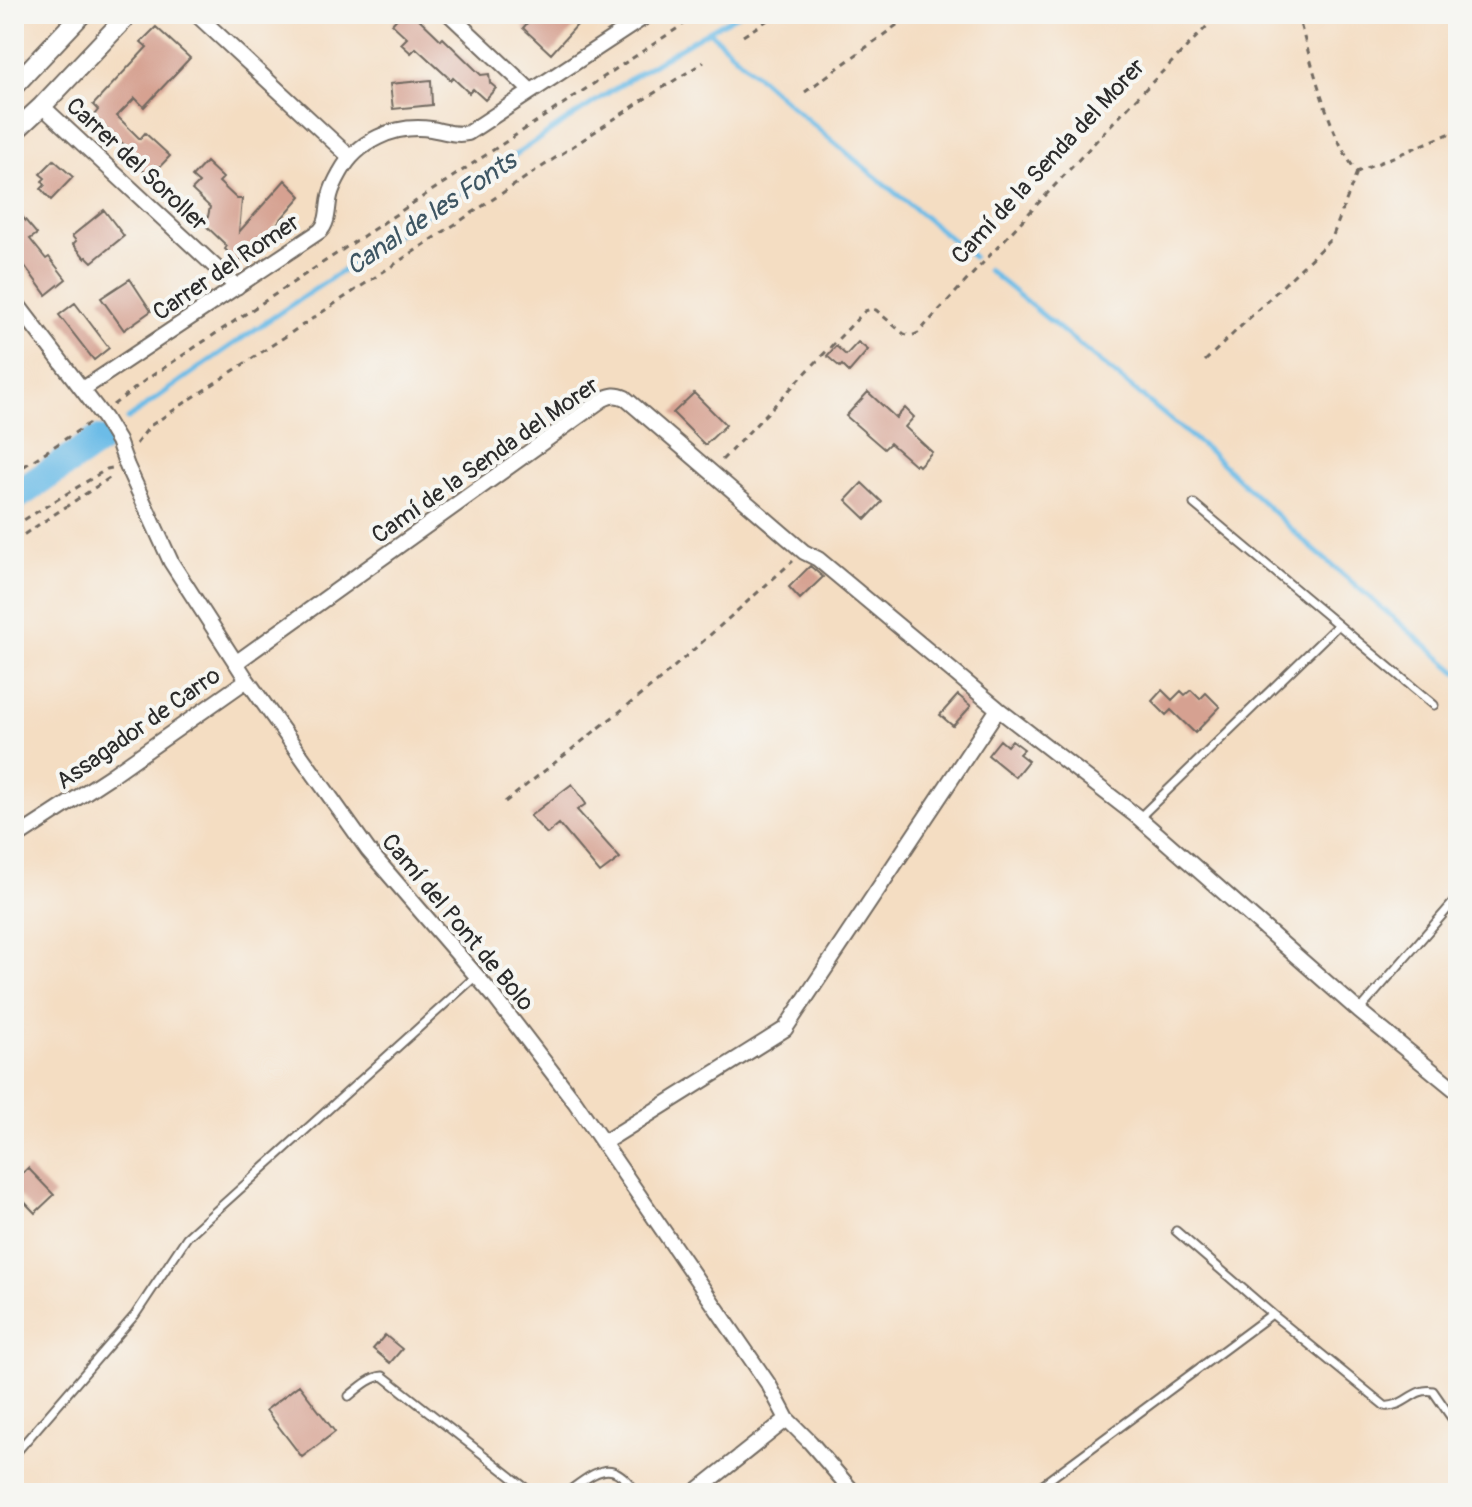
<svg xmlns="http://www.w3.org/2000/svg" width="1472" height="1507" viewBox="0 0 1472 1507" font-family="Pangolin,sans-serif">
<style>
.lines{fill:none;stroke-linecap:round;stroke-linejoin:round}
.stream{stroke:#6cbce7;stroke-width:5}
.river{stroke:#6cbce7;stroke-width:30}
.building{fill:#d6a191}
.service-casing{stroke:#716960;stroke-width:11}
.minor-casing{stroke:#716960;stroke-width:18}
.tertiary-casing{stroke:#716960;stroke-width:22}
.path{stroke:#716960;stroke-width:3;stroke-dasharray:6 6;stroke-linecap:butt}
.service{stroke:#fff;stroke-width:7}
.minor{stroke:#fff;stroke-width:14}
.tertiary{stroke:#fff;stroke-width:18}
.labels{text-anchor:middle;stroke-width:8;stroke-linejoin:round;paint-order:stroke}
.street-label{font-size:24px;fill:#2b2b2b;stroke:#f6f6f2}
.water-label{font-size:26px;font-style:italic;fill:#3e5663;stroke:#f6f6f2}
</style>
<rect width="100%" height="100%" fill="#f6f6f2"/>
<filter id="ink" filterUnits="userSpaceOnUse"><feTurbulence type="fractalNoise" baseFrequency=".0125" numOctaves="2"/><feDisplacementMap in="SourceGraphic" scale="16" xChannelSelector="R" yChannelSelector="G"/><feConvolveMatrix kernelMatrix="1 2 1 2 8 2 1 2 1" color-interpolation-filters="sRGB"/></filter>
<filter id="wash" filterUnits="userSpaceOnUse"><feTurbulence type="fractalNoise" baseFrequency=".006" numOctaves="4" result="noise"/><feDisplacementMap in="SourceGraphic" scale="32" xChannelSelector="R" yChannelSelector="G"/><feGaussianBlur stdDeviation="1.8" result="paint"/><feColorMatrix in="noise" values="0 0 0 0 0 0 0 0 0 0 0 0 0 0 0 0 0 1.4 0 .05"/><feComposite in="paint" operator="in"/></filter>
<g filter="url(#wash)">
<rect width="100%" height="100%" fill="#f4ddc2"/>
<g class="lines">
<path class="stream" d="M709 31C792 111 884 183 973 257
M988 270 1210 452 1306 543 1458 673
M128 419C228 345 334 277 438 207 537 141 635 71 739 14"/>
<path class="river" d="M14 497 98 441"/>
</g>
<g id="blocks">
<path class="building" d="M401 14H414L441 40 443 38 481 75 489 74 490 83 496 88 485 100 473 89 469 93 453 78 451 80 416 48 411 53 401 44 407 38 392 24Z
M535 14H587L551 54 523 28Z
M156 27 190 58 144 107 135 98 117 116 140 139 145 133 170 156 150 177 126 154 130 150 106 129 103 131 91 119 98 110 93 105 147 47 141 42Z
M431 80 432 105 393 109 390 84Z
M54 160 73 177 51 200 41 189 45 185 42 181 45 178 40 174Z
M206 162 223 178 219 182 237 199H242L239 232 285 180 301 196 268 234 274 240 238 262 225 249 227 246 206 226 210 207 192 190 199 183 192 177Z
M14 207 37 234 30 239 46 259 49 257 66 279 46 295 14 251Z
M104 210 124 236 92 262 87 257 85 258 73 244 76 241 72 236Z
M130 279 151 311 124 330 101 298Z
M75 303 109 348 94 360 59 315Z
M858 342 868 350 849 372 842 365 840 367 827 356 836 346 846 355Z
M868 392 896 418 905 408 914 417 905 427 932 452 919 466 917 464 915 465 890 443 884 449 846 416Z
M694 393 726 425 705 445 673 413Z
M862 483 882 502 866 519 846 500Z
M810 566 823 577 800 599 789 587Z
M1162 690 1172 700 1181 691 1185 695 1191 690 1200 699 1206 693 1220 707 1195 733 1171 710 1166 715 1152 701Z
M958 695 971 706 953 726 940 715Z
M1000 740 1007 746 1012 740 1024 749 1019 754 1028 761 1015 777 988 755Z
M572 784 586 804 577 810 620 858 600 873 559 824 547 834 530 816Z
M28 1168 54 1195 35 1213 14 1191V1181Z
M385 1335 402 1349 390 1363 373 1349Z
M299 1385 335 1432 302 1457 266 1410Z"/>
</g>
</g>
<g filter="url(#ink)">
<use href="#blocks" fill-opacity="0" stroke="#716960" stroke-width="2"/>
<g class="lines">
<defs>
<path id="service" d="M1194 504 1434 705
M1139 818 1338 625
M1359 1011 1458 897
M1176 1231 1272 1314
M349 1396C359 1388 370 1377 383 1376L532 1493
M14 1455 135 1315 187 1237 476 976
M566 1493C578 1485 598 1466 613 1471 623 1474 631 1486 638 1493
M1031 1493 1272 1314 1385 1406C1404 1408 1414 1387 1433 1391L1458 1427"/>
<path id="minor" d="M196 14 350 157
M449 14 531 91
M42 106 237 287
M14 300 104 418 118 441 127 466 171 562 247 680 368 850 493 995 575 1102 769 1385 787 1419 810 1442 854 1493
M83 389 320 231C329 222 327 209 330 196 332 188 336 180 340 173 357 141 395 124 431 129 443 131 455 136 468 133L649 14
M237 662 603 399C612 395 616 394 625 398L804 552 818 559 998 709 1139 818 1359 1011 1458 1092
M14 839 112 775 247 680
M603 1143 785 1029 998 709
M694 1493 787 1419"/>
<path id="tertiary" d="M14 86 82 14
M14 132 42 106 129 14"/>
</defs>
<use href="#service" class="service-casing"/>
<use href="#minor" class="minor-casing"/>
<use href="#tertiary" class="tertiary-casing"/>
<path class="path" d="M1297 14C1312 61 1328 135 1357 172L1458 130
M743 36 777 14
M805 92 912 14
M14 156 22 147
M1205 361 1332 238 1357 172
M113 405 147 379 699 14
M136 444 150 426 165 416 643 100 704 62
M722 460 865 311 871 309 876 310 904 334C910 336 913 336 918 333L1121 114 1219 14
M14 473 91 422
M14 526 107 469 112 468
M14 541 114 475
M505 802 656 683 793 561
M1456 1217 1458 1218"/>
<use href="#service" class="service"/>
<use href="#minor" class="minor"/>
<use href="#tertiary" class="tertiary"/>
</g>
</g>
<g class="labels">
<g class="street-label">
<text transform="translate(1048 161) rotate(-47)" y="8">Camí de la Senda del Morer</text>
<text transform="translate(137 164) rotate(43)" y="8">Carrer del Soroller</text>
<text transform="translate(226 267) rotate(-34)" y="8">Carrer del Romer</text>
<text transform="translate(485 460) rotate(-35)" y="8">Camí de la Senda del Morer</text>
<text transform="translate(138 728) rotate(-35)" y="8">Assagador de Carro</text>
<text transform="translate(458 922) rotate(50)" y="8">Camí del Pont de Bolo</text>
</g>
<g class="water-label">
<text transform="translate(431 213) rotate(-34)" y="9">Canal de les Fonts</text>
</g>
</g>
<rect width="1472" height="1507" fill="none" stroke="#f6f6f2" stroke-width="48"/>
</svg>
